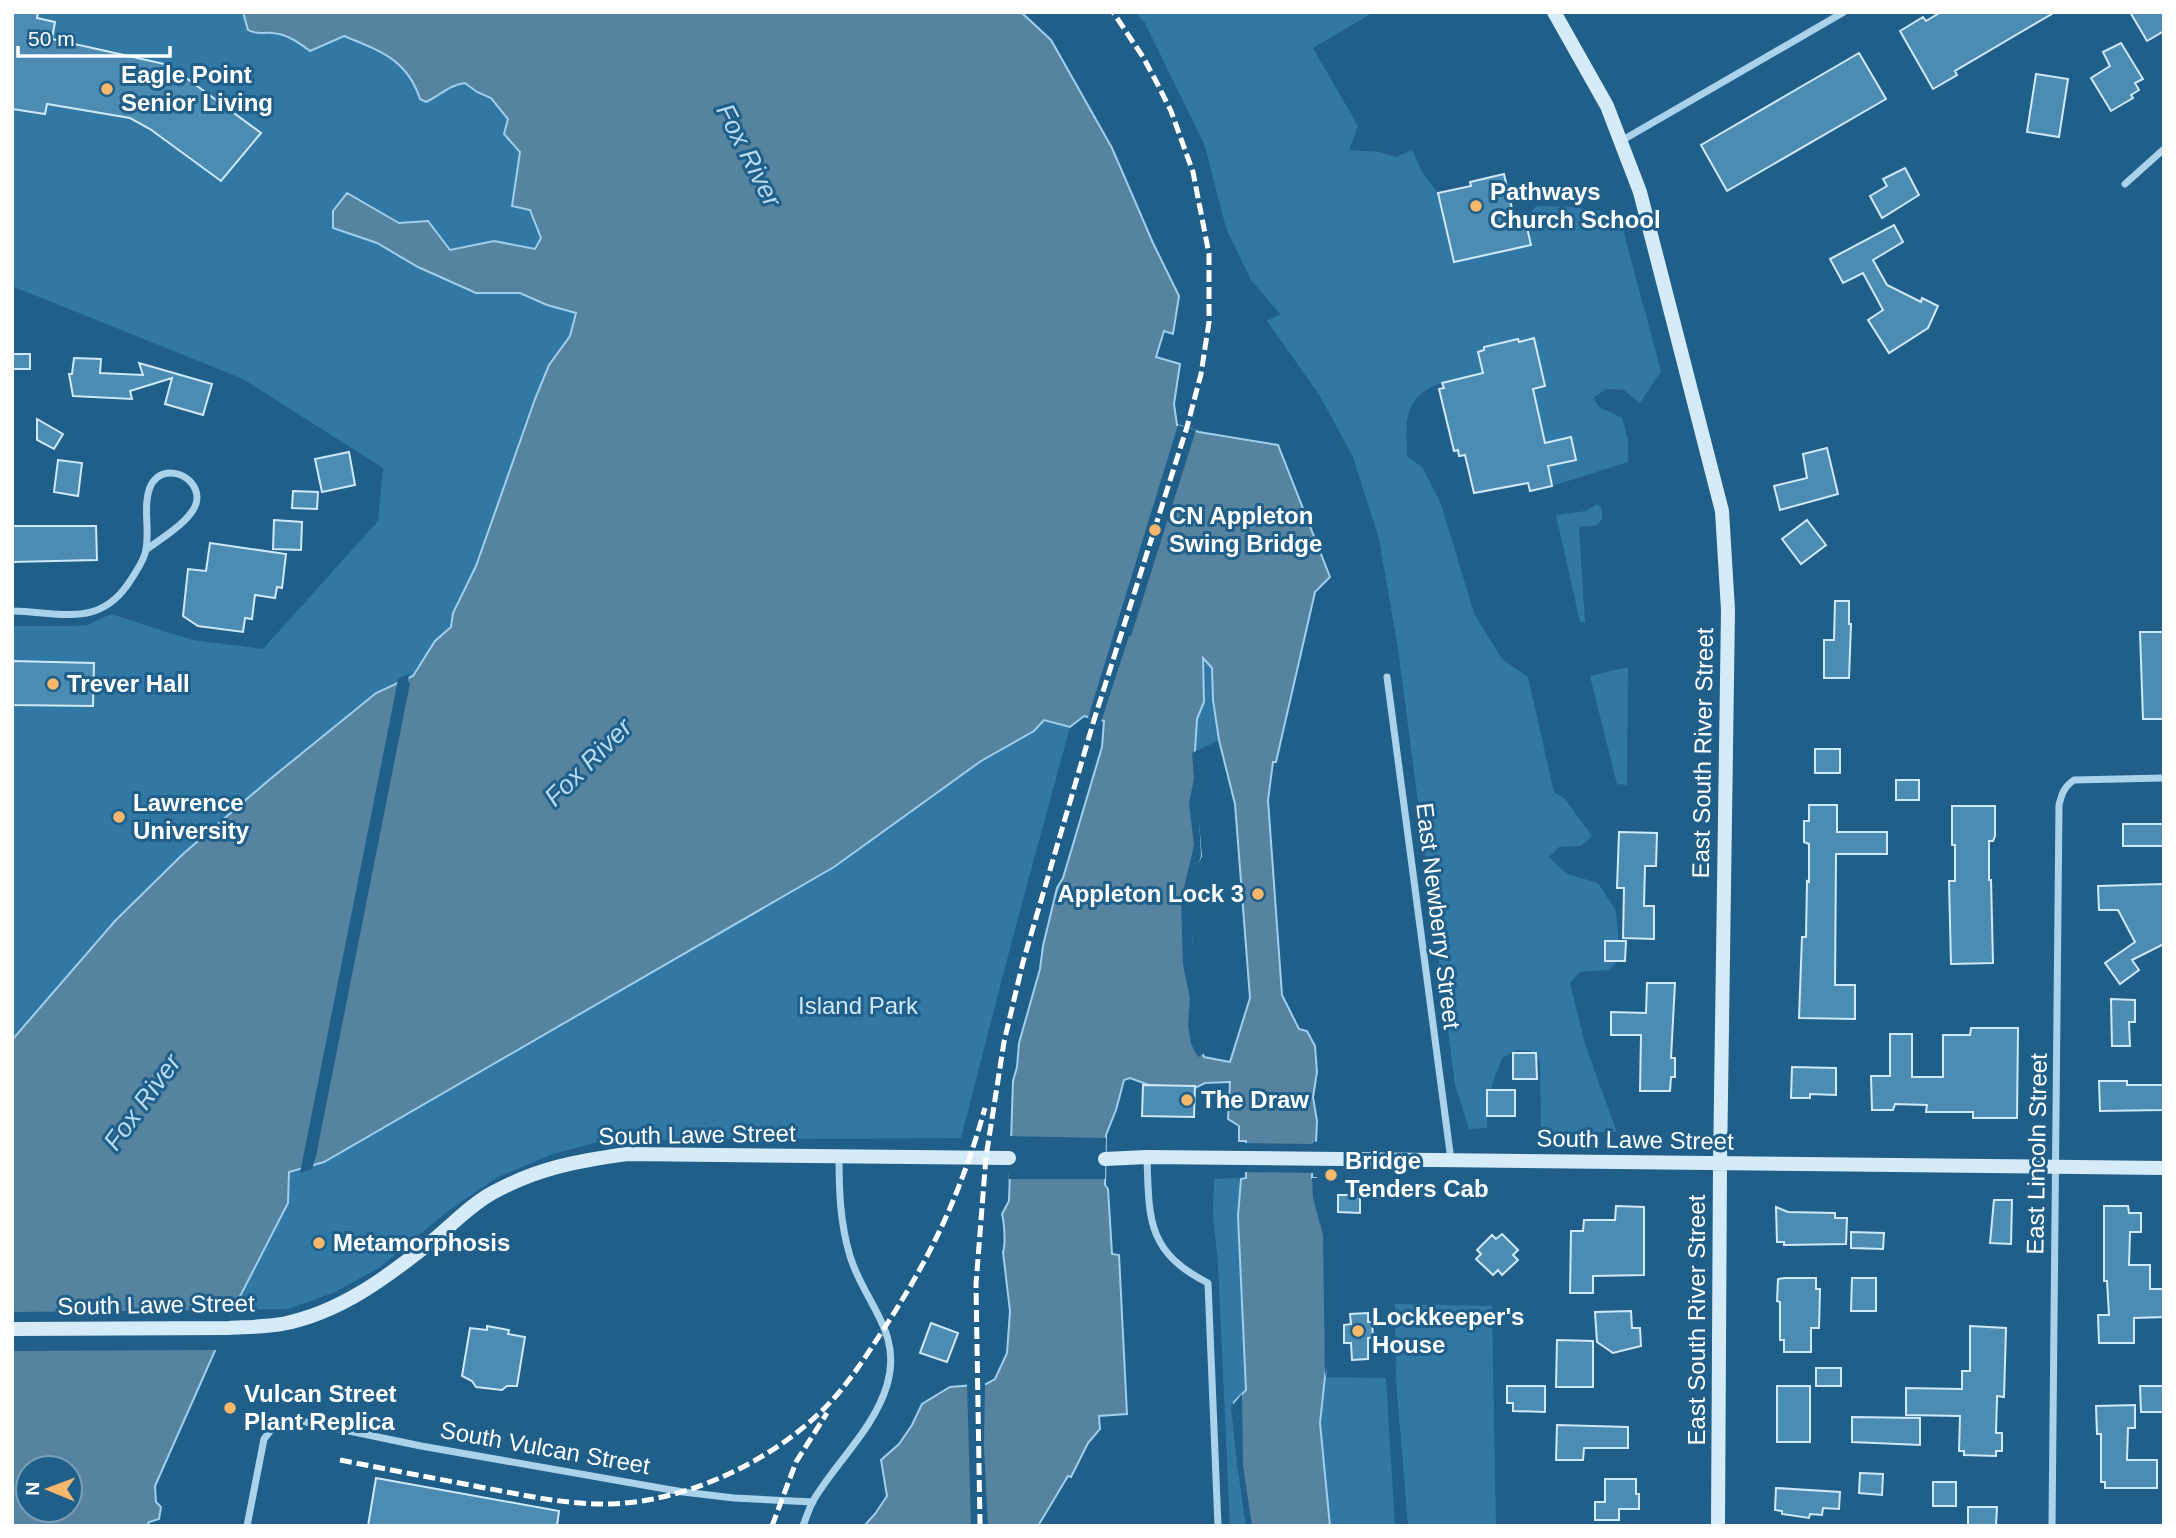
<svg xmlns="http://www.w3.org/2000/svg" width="2176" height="1538" viewBox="0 0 2176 1538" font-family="Helvetica,sans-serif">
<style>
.green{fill:#3178a4}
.water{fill:#56839f;stroke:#9fcfec;stroke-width:2;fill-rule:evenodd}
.pier{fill:#205f89}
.building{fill:#4c8bb2;stroke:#d0e9f8;stroke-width:2}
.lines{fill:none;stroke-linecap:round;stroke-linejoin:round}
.street{stroke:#abd2eb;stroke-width:7}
.secondary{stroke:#d6ebf8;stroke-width:14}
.rail{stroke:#fff;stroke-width:5;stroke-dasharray:12 5;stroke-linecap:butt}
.poi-dot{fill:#f8b86b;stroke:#205f89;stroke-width:2.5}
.labels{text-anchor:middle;stroke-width:6;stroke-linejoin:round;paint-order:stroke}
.poi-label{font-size:24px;font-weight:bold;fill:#fff;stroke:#205f89;text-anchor:start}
.street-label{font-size:24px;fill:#fff;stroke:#205f89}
.park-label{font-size:24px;fill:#d0e9f8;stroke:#205f89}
.water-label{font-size:26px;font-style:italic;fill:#b7dcf2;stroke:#205f89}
</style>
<rect width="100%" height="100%" fill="#205f89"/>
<path class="green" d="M12 12H243L248 30C256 35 262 32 272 33 287 34 298 42 310 51L344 36C380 51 407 59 420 99L440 95 450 85 465 83 477 92 491 98 508 119 504 134 520 152 512 206 530 210 541 238 535 249 494 241 450 250 428 221 399 223 347 193 334 228 377 243 418 267 476 293H520L547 305 576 313 570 336 549 365 535 399 476 566 453 613 451 627 435 641 413 677 376 693 12 1040V705L93 706 94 663 12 661V626H76L87 625 111 614 192 640 263 649 378 521 383 468 243 379 12 286Z
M1135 12H1374L1313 48 1358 126 1349 150 1380 152 1396 157 1412 150 1422 172 1438 193 1454 262 1531 245 1525 219 1536 206 1572 207 1600 211 1623 230 1661 371 1640 403 1624 390 1606 389 1593 398 1599 407 1622 418 1628 441V462L1552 486 1548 466 1576 459 1571 437 1545 443 1533 389 1545 386 1534 338 1495 347 1494 345 1484 347V350L1478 352 1483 373C1456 380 1419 381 1409 412 1405 425 1407 443 1407 456L1422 467 1440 501 1474 613 1502 659 1528 677 1554 792 1565 799 1592 836 1581 846 1559 847 1549 857 1567 874 1598 883 1616 911 1620 959 1609 970 1580 972 1570 983 1585 1044 1617 1132H1541L1540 1061 1531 1051 1517 1050 1502 1058 1488 1097 1487 1128 1469 1129 1455 1085 1398 649 1379 539 1353 457 1320 396 1267 321 1280 314 1251 280 1226 228 1205 146 1145 23Z
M1597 504 1602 509V519L1597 525 1579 527 1585 622H1580L1556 515 1586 511Z
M1207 634 1224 738 1192 753 1195 660Z
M1628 667 1627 785 1617 784 1590 676Z
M1044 720 1070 727 1015 929 961 1138 606 1140 553 1154 498 1177 448 1211 379 1268 333 1293 288 1309 233 1310 288 1203 289 1172 324 1162 834 867 981 761 1034 731Z
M1235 1178 1241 1179 1238 1217 1247 1390 1250 1526H1230L1218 1264 1213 1216 1214 1179Z
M1395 1304 1492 1306 1496 1526H1408L1396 1379Z
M1325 1377 1386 1378 1395 1526H1330L1320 1423Z"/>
<path class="water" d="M243 12H1021L1051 40 1112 148 1153 243 1179 296 1173 334 1164 331 1156 357 1180 364 1174 404 1177 425 1199 432 1278 445 1330 577 1315 592 1276 762H1273L1268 800 1282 995 1299 1029 1307 1031 1315 1046 1317 1072 1313 1097 1317 1121 1316 1142H1313L1312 1178H1316L1326 1230 1328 1349 1320 1423 1330 1526H1250L1234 1402 1246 1390 1238 1216 1241 1179 1246 1178V1141H1239V1126L1228 1119 1230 1082 1205 1083 1195 1088 1149 1085 1130 1078 1124 1080 1116 1110 1106 1135 1105 1185 1108 1189 1112 1254 1119 1255 1127 1414 1099 1416 1100 1429 1088 1443 1071 1477 1068 1476 1038 1526H864L875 1514 887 1496 881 1460 899 1444 912 1425 922 1404 950 1387 986 1384 995 1379 1007 1353 1010 1311 1003 1252C1006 1244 1004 1221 1002 1214L1009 1201 1013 1081 1017 1067 1019 1043 1040 969 1043 946 1057 888 1063 878 1102 747 1104 721 1084 716 1070 727 1044 720 1034 731 981 761 834 867 324 1162 289 1172 288 1203 233 1310 155 1486 156 1502 161 1507 159 1519 149 1522 147 1526H12V1040L115 921 183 854 269 780 376 693 413 676 435 641 451 627 453 613 476 566 535 399 549 365 570 336 576 313 547 305 520 293H476L418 267 377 243 333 228V211L347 193 399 223 428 221 450 250 494 241 535 249 541 238 530 210 512 206 520 152 504 134 508 119 491 98 477 92 465 83C449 85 441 95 426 102L420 99C407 59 380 51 344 36L310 51C298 42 287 34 272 33 262 32 257 35 248 30ZM1203 658 1212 668 1213 700 1219 740 1235 804 1248 972 1250 998 1230 1062 1204 1057 1193 1030 1190 879 1201 856 1198 822 1192 804 1199 787 1195 751 1197 719 1204 702ZM28 1468H70V1510H28Z"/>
<path class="pier" d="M1178 425 1196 430 1131 636H1129L1101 722 1088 718Z
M409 674 408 682 410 683 316 1156 312 1169 300 1173 392 710 398 679Z
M1198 750 1202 786 1196 804 1199 816 1201 856 1194 880 1192 938 1200 987 1197 1030 1205 1053 1198 1057 1191 1044 1188 1025 1190 998 1183 965 1181 901 1194 845 1189 803 1194 779 1192 753Z
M1009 1136 1106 1138 1105 1179H1009Z
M1313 1141 1318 1142 1316 1173 1243 1172V1144L1240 1143 1312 1144Z
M1312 1178H1319L1325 1218 1327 1219 1330 1229 1333 1268 1331 1350 1325 1377 1323 1235 1313 1198Z
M233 1310 229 1327 218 1350 12 1351V1312Z
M967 1382H985L984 1447 988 1526H971Z
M1242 1394 1243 1464 1252 1526H1246L1237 1464 1231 1407Z"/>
<path class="building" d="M12 12H38L37 18 55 22 52 39 169 65V75H182L261 133 221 181 150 129 130 118 47 104 45 114 12 109Z
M1941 12H2055L1955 71 1957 75 1933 89 1900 31 1923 17 1926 21Z
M2130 12H2164V31L2147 41Z
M2121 43 2143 79 2135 83 2139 90 2131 95 2133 98 2111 111 2091 78 2110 66 2103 52Z
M1859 53 1886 99 1727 191 1701 145Z
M2036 74 2068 79 2059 137 2027 132Z
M1905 168 1919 195 1882 218 1870 196 1887 186 1883 179Z
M1504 174 1515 222 1525 219 1531 245 1454 262 1438 193 1471 186 1470 182Z
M1894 225 1903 242 1873 260 1887 285 1921 302 1922 298 1938 306 1928 328 1889 353 1868 320 1883 310 1863 273 1843 283 1830 259Z
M1534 338 1545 386 1533 389 1545 443 1571 437 1576 460 1548 466 1552 486 1530 491 1528 483 1474 493 1465 455 1459 456 1458 450 1454 451 1439 389 1444 388 1442 383 1483 373 1478 352 1484 350V347L1518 339 1519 342Z
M12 354H30V369H12Z
M74 358 101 359 100 373 143 375 139 363 212 384 203 415 165 404 172 378 130 391 132 399 73 396 69 374H72Z
M37 419 63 434 54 449 37 440Z
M1827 448 1838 494 1780 510 1774 486 1807 478 1803 454Z
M349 452 355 485 322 492 315 459Z
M58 460 82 463 78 496 54 492Z
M293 491 318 492 317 509 292 508Z
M274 520 302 522 301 550 273 549Z
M1807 520 1826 545 1801 564 1782 539Z
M12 526H96L97 560 12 562Z
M210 543 286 554 282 588 277 587 275 598 255 595 252 619 245 618 243 632 198 626 183 616 188 569 206 571Z
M1835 601H1849V624H1851L1849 678H1824V640H1834Z
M2140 632H2164V719H2143Z
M12 661 94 663 93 706 12 705Z
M1815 749H1840V773H1815Z
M1896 780H1919V800H1896Z
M1809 805H1837V832H1887V854H1836L1835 985H1855V1019L1799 1018 1802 937H1806L1807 881 1809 882V844L1804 842V821H1809Z
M1952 806H1995V836L1993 841H1989V880H1991L1993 963 1951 964 1949 881H1955V845H1952Z
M2123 824H2164V846H2123Z
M1619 832 1657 833 1656 866H1645L1644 906H1654V939L1623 938 1624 888H1617Z
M2164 884V944L2132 960 2139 970 2120 984 2105 963 2135 942 2118 910H2099L2098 886Z
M1605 941H1626L1625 961H1605Z
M1647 983H1675L1671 1058H1675V1077H1671L1670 1091H1640L1641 1035H1611V1012L1646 1013Z
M2111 999 2135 1000V1022H2129L2130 1046H2112Z
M1971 1028H2018L2017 1118H1973V1112H1926L1927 1105 1895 1104 1893 1110H1872L1871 1076H1890V1034H1912V1077H1943V1035H1970Z
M1513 1053H1536L1537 1079H1513Z
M1792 1067 1836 1068V1095L1810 1094V1098H1791Z
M2099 1081H2127V1085H2164V1110L2100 1111Z
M1143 1085 1195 1086 1194 1117 1142 1116Z
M1487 1090H1515V1116H1487Z
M1338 1195H1360V1213L1338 1212Z
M1994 1200H2012L2011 1244 1990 1243Z
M1616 1206 1644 1207V1275L1593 1276V1293H1570L1571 1231H1583L1584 1220H1615Z
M2104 1206H2128L2129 1213H2141V1232H2130L2129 1265H2150V1289H2164V1317L2134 1318V1343H2099L2098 1315H2109L2107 1281H2104Z
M1776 1207 1788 1212 1835 1213V1218H1847L1846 1244 1784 1245V1242H1777Z
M1851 1232 1884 1233 1883 1249 1851 1248Z
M1502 1234 1518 1250 1513 1255 1518 1260 1502 1275 1498 1270 1493 1275 1476 1259 1481 1254 1477 1250 1492 1235 1496 1239Z
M1785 1278H1816V1289H1820L1819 1328H1811V1352H1784V1340H1780V1302L1777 1301 1778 1279Z
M1852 1278H1876V1311H1851Z
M1631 1311 1632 1328H1640L1641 1346 1613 1353 1597 1342 1595 1312Z
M1368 1313V1322H1372L1373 1337 1368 1338V1359L1352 1360 1351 1343H1344V1325L1351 1324 1350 1314Z
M931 1323 958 1333 947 1362 920 1353Z
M487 1326 509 1330 508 1334 525 1337 517 1386H507L502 1390 476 1387 472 1381 462 1376 470 1328 487 1330Z
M1970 1326 2006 1328 2004 1397 1997 1396V1399L1996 1433H2002V1451H1996V1456L1964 1455V1451H1959L1960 1416 1906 1415V1388L1962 1389V1371H1970Z
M1557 1340 1593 1341V1387H1556Z
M1816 1368H1841V1386H1816Z
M1507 1386H1545V1412L1513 1411V1403H1507Z
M1777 1386H1810V1442H1777Z
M2140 1386H2163V1412H2141Z
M2135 1405V1428H2128L2127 1460H2157V1488H2105V1482H2101V1434H2097L2096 1406Z
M1852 1417 1920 1418V1445L1852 1442Z
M1557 1425 1628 1427V1448H1584L1583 1460H1556Z
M1860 1473 1883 1474 1882 1495 1859 1493Z
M376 1478 559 1511 557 1526H368Z
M1605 1479H1636V1494H1639V1509H1619V1520H1595V1502H1605Z
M1933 1482H1956V1506H1933Z
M1776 1488 1840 1492 1839 1509 1823 1508 1822 1515 1810 1514 1809 1518 1782 1514V1511L1775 1510Z
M1968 1507H1997L1996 1526H1968Z"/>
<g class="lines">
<path class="street" d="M1621 141 1844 12
M2125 184 2164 149
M12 611C64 612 101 629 132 578 137 570 145 559 146 549 150 529 142 504 151 485 163 462 197 475 197 498 197 518 161 538 146 550
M1387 677 1451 1160
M1147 1157C1149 1220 1147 1252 1208 1283L1218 1526
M247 1526 264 1439 274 1426 286 1421 306 1422 421 1446 683 1492 734 1498 813 1502
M803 1526C806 1518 809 1509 813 1501 836 1462 874 1429 887 1385 903 1331 864 1303 850 1256 840 1223 839 1190 839 1156
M2052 1526 2059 805C2062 793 2064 787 2074 780L2164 778"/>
<path class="secondary" d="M1554 12 1607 106 1640 192 1722 511 1728 610 1720 1164 1718 1526
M1105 1159 1147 1157 2164 1168
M12 1329 229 1328C246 1327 264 1327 282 1324 339 1313 386 1278 431 1242 451 1226 471 1204 494 1192 538 1168 577 1161 627 1154L1009 1158"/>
<path class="rail" d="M340 1460C386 1469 433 1478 480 1487 524 1495 566 1505 611 1504 695 1501 793 1452 845 1385 860 1366 874 1344 887 1324 933 1253 962 1190 985 1108
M772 1526 796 1462 827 1413
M980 1526 976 1284 986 1157 1004 1042 1023 962 1094 720 1187 427 1201 374 1209 322V254L1193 172 1171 111 1157 83 1143 57 1113 12"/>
</g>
<g class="poi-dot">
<circle cx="107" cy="89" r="7"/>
<circle cx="1476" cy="206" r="7"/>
<circle cx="1155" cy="530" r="7"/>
<circle cx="53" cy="684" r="7"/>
<circle cx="119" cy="817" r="7"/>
<circle cx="1258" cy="894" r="7"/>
<circle cx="1187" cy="1100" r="7"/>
<circle cx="1331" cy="1175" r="7"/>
<circle cx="319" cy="1243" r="7"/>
<circle cx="1358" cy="1331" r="7"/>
<circle cx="230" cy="1408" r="7"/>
</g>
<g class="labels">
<g class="poi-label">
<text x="121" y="83">Eagle Point<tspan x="121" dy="28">Senior Living</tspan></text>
<text x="1490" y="200">Pathways<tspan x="1490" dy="28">Church School</tspan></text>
<text x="1169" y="524">CN Appleton<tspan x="1169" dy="28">Swing Bridge</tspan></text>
<text x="67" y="692">Trever Hall</text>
<text x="133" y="811">Lawrence<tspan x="133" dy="28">University</tspan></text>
<text x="1244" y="902" text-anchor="end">Appleton Lock 3</text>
<text x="1201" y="1108">The Draw</text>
<text x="1345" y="1169">Bridge<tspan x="1345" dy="28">Tenders Cab</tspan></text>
<text x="333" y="1251">Metamorphosis</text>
<text x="1372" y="1325">Lockkeeper's<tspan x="1372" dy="28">House</tspan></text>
<text x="244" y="1402">Vulcan Street<tspan x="244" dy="28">Plant Replica</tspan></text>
</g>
<g class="street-label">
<text transform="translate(1703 753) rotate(-89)" y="8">East South River Street</text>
<text transform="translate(1438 916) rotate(83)" y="8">East Newberry Street</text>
<text transform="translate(697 1135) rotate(-1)" y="8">South Lawe Street</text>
<text transform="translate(1635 1140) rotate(1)" y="8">South Lawe Street</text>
<text transform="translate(2037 1154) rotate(-89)" y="8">East Lincoln Street</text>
<text transform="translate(156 1305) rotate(-1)" y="8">South Lawe Street</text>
<text transform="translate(1697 1320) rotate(-90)" y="8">East South River Street</text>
<text transform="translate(545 1448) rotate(10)" y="8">South Vulcan Street</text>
</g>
<g class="park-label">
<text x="858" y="1014">Island Park</text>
</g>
<g class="water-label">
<text transform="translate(749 155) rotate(63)" y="9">Fox River</text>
<text transform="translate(588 762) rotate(-45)" y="9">Fox River</text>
<text transform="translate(142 1102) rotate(-54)" y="9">Fox River</text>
</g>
</g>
<rect width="2176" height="1538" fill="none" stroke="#ffffff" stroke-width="28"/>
<g transform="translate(49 1489) rotate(271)"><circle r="33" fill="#205f89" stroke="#799fb8" stroke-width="2"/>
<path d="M0-5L12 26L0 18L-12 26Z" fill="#f8b86b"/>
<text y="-10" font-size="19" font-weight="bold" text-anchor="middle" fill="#ffffff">N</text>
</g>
<path d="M18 46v10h152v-10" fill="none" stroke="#ffffff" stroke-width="3.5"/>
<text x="28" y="46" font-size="21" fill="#ffffff" stroke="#205f89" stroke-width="5" paint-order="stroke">50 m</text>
</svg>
